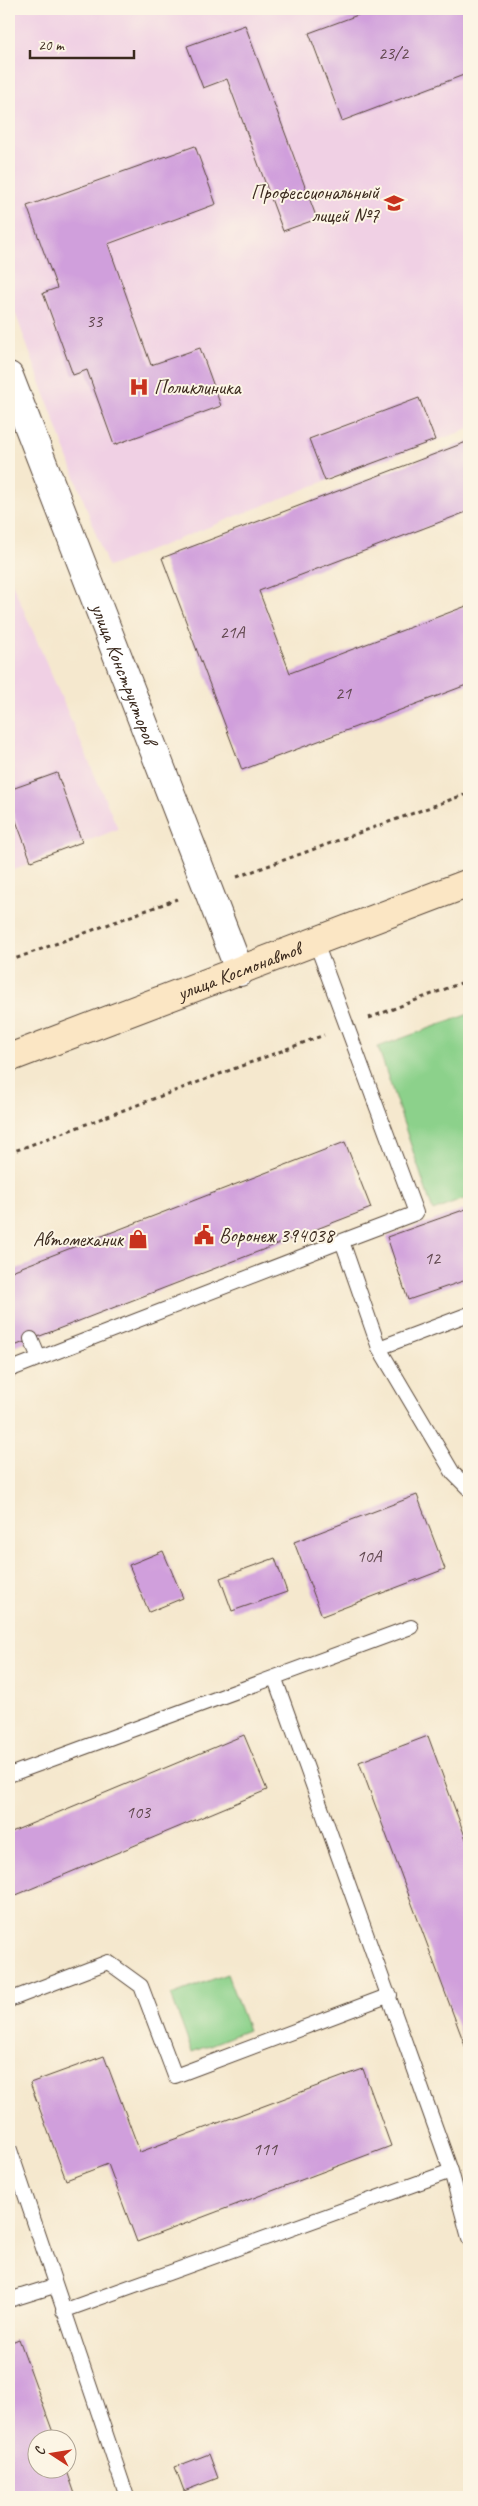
<svg xmlns="http://www.w3.org/2000/svg" width="478" height="2506" viewBox="0 0 478 2506" font-family="Caveat,sans-serif">
<style>
.built{fill:#f0d0e4}
.green{fill:#8cd18b;stroke:#647e54}
.building{fill:#d09fdc}
.lines{fill:none;stroke-linecap:round;stroke-linejoin:round}
.lane-casing{stroke:#574638;stroke-width:16}
.street-casing{stroke:#574638;stroke-width:30}
.secondary-casing{stroke:#574638;stroke-width:30}
.path{stroke:#574638;stroke-width:3;stroke-dasharray:4 4;stroke-linecap:butt}
.lane{stroke:#fff;stroke-width:14}
.street{stroke:#fff;stroke-width:28}
.secondary{stroke:#fbe6c4;stroke-width:28}
.labels{text-anchor:middle;stroke-width:4;stroke-linejoin:round;paint-order:stroke}
.number-label{font-size:18px;fill:#60474e}
.poi-label{font-size:20px;fill:#3b2a1e;stroke:#fcf5e5;text-anchor:end}
.street-label{font-size:20px;fill:#3b2a1e;stroke:#fcf5e5}
</style>
<rect width="100%" height="100%" fill="#fcf5e5"/>
<filter id="ink" filterUnits="userSpaceOnUse"><feTurbulence type="fractalNoise" baseFrequency=".02" numOctaves="2"/><feDisplacementMap in="SourceGraphic" scale="10" xChannelSelector="R" yChannelSelector="G"/><feConvolveMatrix kernelMatrix="1 2 1 2 8 2 1 2 1" color-interpolation-filters="sRGB"/></filter>
<filter id="wash" filterUnits="userSpaceOnUse"><feTurbulence type="fractalNoise" baseFrequency=".0096" numOctaves="4" result="noise"/><feDisplacementMap in="SourceGraphic" scale="20" xChannelSelector="R" yChannelSelector="G"/><feGaussianBlur stdDeviation="1.12" result="paint"/><feColorMatrix in="noise" values="0 0 0 0 0 0 0 0 0 0 0 0 0 0 0 0 0 1.4 0 .05"/><feComposite in="paint" operator="in"/></filter>
<g filter="url(#wash)">
<rect width="100%" height="100%" fill="#f5e8ce"/>
<path class="built" d="M9 9H469V429L325 481 108 567 9 296Z
M9 576 118 829 9 872Z"/>
<path class="green" d="M469 1014V1197L433 1211 378 1047Z
M227 1974 248 2030 192 2052 171 1995Z"/>
<g id="blocks">
<path class="building" d="M374 9H469V73L342 121 309 33Z
M245 25 317 219 283 231 227 79 203 88 187 46Z
M195 146 216 204 108 244 151 365 200 348 221 406 114 445 87 370 73 375 43 293 57 288 27 206Z
M419 398 435 440 325 481 309 439Z
M469 441V511L259 591 290 673 469 605V684L242 770 162 558Z
M57 773 82 842 31 861 9 802V790Z
M345 1142 371 1208 9 1348V1272Z
M469 1208V1279L408 1300 387 1237Z
M417 1495 445 1569 322 1616 294 1542Z
M163 1551 183 1598 149 1612 129 1565Z
M275 1558 287 1592 232 1611 220 1578Z
M244 1735 267 1790 9 1898V1833Z
M428 1736 469 1847V2050L467 2051 359 1762Z
M104 2056 140 2152 363 2069 391 2146 137 2242 108 2164 66 2180 30 2083Z
M19 2339 55 2438H38V2468H66L76 2497H9V2343Z
M209 2454 218 2478 184 2491 175 2467Z"/>
</g>
</g>
<g filter="url(#ink)">
<use href="#blocks" fill-opacity="0" stroke="#574638" stroke-width="1"/>
<g class="lines">
<defs>
<path id="lane" d="M316 943 416 1213 342 1241 379 1348 453 1473 469 1489
M31 1339 39 1358
M379 1348 469 1314
M9 1370 342 1241
M275 1679 451 2171 469 2238
M9 1775 411 1627
M9 2000 108 1962 141 1986 175 2076 390 1995
M9 2147 127 2497
M9 2300 54 2286
M63 2311 451 2171"/>
<g id="street">
<path id="s1" d="M9 376 240 972"/>
</g>
<g id="secondary">
<path id="s2" d="M9 1058 469 883"/>
</g>
</defs>
<use href="#lane" class="lane-casing"/>
<use href="#street" class="street-casing"/>
<use href="#secondary" class="secondary-casing"/>
<path class="path" d="M237 877 469 793
M9 961 177 899
M369 1018 469 980
M9 1153 324 1035"/>
<use href="#lane" class="lane"/>
<use href="#street" class="street"/>
<use href="#secondary" class="secondary"/>
</g>
</g>
<defs>
<symbol id="university-bare" viewBox="-9 -9 18 18"><path d="M0-5L7-2L0 1L-7-2ZM-4 1L0 2.5L4 1V4Q0 6-4 4Z" fill="#c8321e" stroke="#fcf5e5" stroke-width="2.5" paint-order="stroke"/></symbol>
<symbol id="hospital-bare" viewBox="-9 -9 18 18"><path d="M-5-5h3v3.5h4V-5h3V5h-3V1.5h-4V5h-3Z" fill="#c8321e" stroke="#fcf5e5" stroke-width="2.5" paint-order="stroke"/></symbol>
<symbol id="civic-bare" viewBox="-9 -9 18 18"><path d="M-.6-6.5H3V-4.5H.6V-3L4-1V1h2V6H-6V1h2V-1L-.6-3ZM-1.2 2.5V6h2.4V2.5Z" fill="#c8321e" stroke="#fcf5e5" stroke-width="2.5" paint-order="stroke"/></symbol>
<symbol id="shop-bare" viewBox="-9 -9 18 18"><path d="M-5-2.5h2.3a2.7 3.5 0 0 1 5.4 0H5L5.5 6h-11ZM-1.5-2.5h3a1.5 2.3 0 0 0-3 0Z" fill="#c8321e" stroke="#fcf5e5" stroke-width="2.5" paint-order="stroke"/></symbol>
</defs>
<g fill-rule="evenodd">
<use href="#university-bare" x="380" y="189" width="28" height="28"/>
<use href="#hospital-bare" x="125" y="373" width="28" height="28"/>
<use href="#civic-bare" x="190" y="1221" width="28" height="28"/>
<use href="#shop-bare" x="124" y="1225" width="28" height="28"/>
</g>
<g class="labels">
<g class="number-label">
<text x="393" y="59">23/2</text>
<text x="94" y="327">33</text>
<text x="232" y="638">21А</text>
<text x="343" y="699">21</text>
<text x="432" y="1264">12</text>
<text x="369" y="1562">10А</text>
<text x="138" y="1818">103</text>
<text x="265" y="2155">111</text>
</g>
<g class="poi-label">
<text x="379" y="199">Профессиональный<tspan x="379" dy="23">лицей №7</tspan></text>
<text x="154" y="394" text-anchor="start">Поликлиника</text>
<text x="219" y="1242" text-anchor="start">Воронеж 394038</text>
<text x="123" y="1246">Автомеханик</text>
</g>
<g class="street-label">
<text dy="7" stroke="none"><textPath href="#s1" startOffset="319">улица Конструкторов</textPath></text>
<text dy="7" stroke="none"><textPath href="#s2" startOffset="246">улица Космонавтов</textPath></text>
</g>
</g>
<rect width="478" height="2506" fill="none" stroke="#fcf5e5" stroke-width="30"/>
<g transform="translate(52 2454) rotate(282)"><circle r="24" fill="#fcf5e5" stroke="#afa495"/>
<path d="M0-4L9 19L0 12L-9 19Z" fill="#c8321e"/>
<text y="-8" font-size="14" font-weight="bold" text-anchor="middle" fill="#3b2a1e">С</text>
</g>
<path d="M30 50v8h104v-8" fill="none" stroke="#3b2a1e" stroke-width="2.5"/>
<text x="38" y="50" font-size="15" fill="#3b2a1e" stroke="#fcf5e5" stroke-width="4" paint-order="stroke">20 m</text>
</svg>
